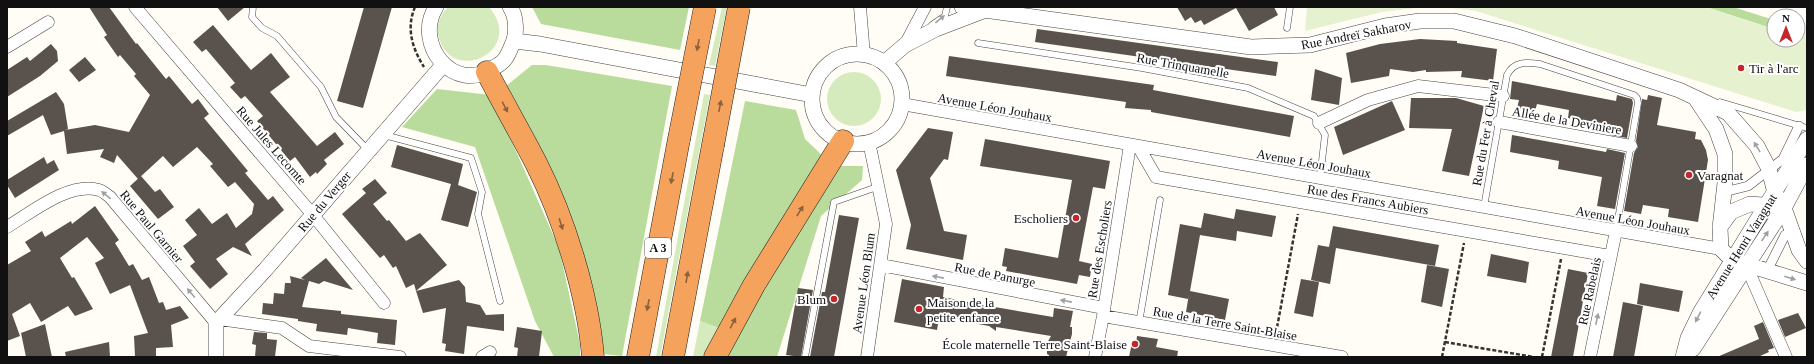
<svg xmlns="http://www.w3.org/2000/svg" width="1814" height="364" viewBox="0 0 1814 364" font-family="Georgia,serif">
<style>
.green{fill:#d5ebbd}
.forest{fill:#b9dc9c}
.pitch{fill:#e6f2cf}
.building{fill:#5a524d}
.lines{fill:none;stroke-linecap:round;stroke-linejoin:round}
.service-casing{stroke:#444;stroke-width:7}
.pedestrian-casing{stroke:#444;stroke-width:10}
.minor-casing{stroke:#444;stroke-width:13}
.tertiary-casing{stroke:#444;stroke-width:16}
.motorway-casing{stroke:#222;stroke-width:23}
.path{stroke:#333;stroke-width:2.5;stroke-dasharray:4 2;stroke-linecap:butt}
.service{stroke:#fff;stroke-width:6}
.pedestrian{stroke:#fff;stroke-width:9}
.minor{stroke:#fff;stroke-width:12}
.tertiary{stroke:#fff;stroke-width:15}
.motorway{stroke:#f5a25d;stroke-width:22}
.motorway-bridge-casing{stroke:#222;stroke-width:23;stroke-linecap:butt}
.motorway-bridge{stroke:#f5a25d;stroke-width:22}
.oneway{fill:#a0a0a0}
.oneway2{fill:#8e613b}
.poi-dot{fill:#c4262e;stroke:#fff;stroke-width:1.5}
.labels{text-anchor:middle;stroke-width:4;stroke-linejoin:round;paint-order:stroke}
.shield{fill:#fff;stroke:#585858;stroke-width:1}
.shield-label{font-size:12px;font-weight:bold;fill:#111}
.street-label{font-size:13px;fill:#111;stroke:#fff}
.poi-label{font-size:13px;fill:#111;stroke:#fff;text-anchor:start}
</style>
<rect width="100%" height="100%" fill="#fffdf5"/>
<path class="green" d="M448 7H489C526 50 453 86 439 38 435 27 440 15 448 7Z
M722 7H727L715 66 709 65Z
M827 99a27 27 0 1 1 54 0a27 27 0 1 1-54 0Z
M704 94 710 95 660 357H656Z
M700 321 722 329 707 357H693Z"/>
<path class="forest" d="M532 7H689L680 50 541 24Z
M1706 7H1733L1774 20V29Z
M532 65H546L672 86 622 356 603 354 596 309 568 208 508 93 506 86Z
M437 89 491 95 559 248 580 344V357H554L535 321 475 147 402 127Z
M745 101 796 110 805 139 823 156 722 329 700 321Z
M841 166H863L862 180 821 216 777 357H726L772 271Z"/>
<path class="pitch" d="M1307 7H1424L1382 12 1305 31Z
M1443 7H1706L1774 29V40H1798V37H1801L1803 30 1807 31V110L1796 112 1476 11Z"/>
<path class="building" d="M89 7H109L136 44 137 43 166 79 169 76 192 104 198 99 209 114 204 118 248 171 245 173 268 200 273 196 284 210 245 244 252 256 233 247 216 259 228 274 210 289 190 266 195 262 183 246 197 235 185 220 199 208 212 224 227 213 236 228 252 214 254 204 235 182 228 187 210 166 213 164 197 147 173 167 163 156 138 179 117 155 114 163 100 157 104 149 67 154 64 131 51 135 43 115 7 136V121L56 92 64 104 68 129 65 130 95 125 129 132 150 95 134 76 136 74 120 55 118 57 104 37 107 35Z
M217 7H245L228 21Z
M364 7H392L363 108 337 101Z
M1177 7H1274L1278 15 1249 31 1236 8 1204 25 1201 20 1195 23 1191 17 1185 21Z
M213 25 251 70 271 53 290 77 270 92 317 146 335 132 344 144 324 160 327 164 317 174 316 172 310 177 295 157 290 161 257 121 263 116 245 96 241 99 230 87 235 83 206 49 202 52 193 42Z
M1037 29 1278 62 1276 76 1035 42Z
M1420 39 1457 41V43L1497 49 1493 81 1461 77 1462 71 1426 72V70L1413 72 1390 69 1389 76 1351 83 1346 53 1380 44Z
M51 44 57 51 58 61 40 76 7 97V70L27 57 30 61Z
M949 56 1154 85 1153 90 1294 116 1290 137 1151 112V110L1125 108 1126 102 946 76Z
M85 57 96 70 79 82 69 70Z
M1315 69 1342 78 1339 105 1311 100Z
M1512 81 1616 101 1617 95 1632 99 1633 103 1627 138 1610 135 1612 125 1568 118 1569 110 1537 104 1535 111 1517 108 1519 100 1510 99Z
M1648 95 1662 98 1657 125 1696 132 1695 139 1701 140 1706 150 1708 160 1698 222 1668 217 1669 209 1643 205 1641 214 1624 211 1634 153 1638 147 1636 141 1642 99 1647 100Z
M1411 98H1456L1484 106 1469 176 1442 171 1452 129 1409 128Z
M1392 101 1405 130 1343 155 1334 127Z
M928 128 953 132 948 160 944 159 930 178 944 231 967 235 963 260 906 249 911 225 896 170Z
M1512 135 1606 152 1607 149 1625 153 1615 209 1597 206 1602 177 1558 169 1559 161 1510 152Z
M985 139 1110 161 1105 189 1093 187 1079 261 1092 264 1090 277 1079 275 1077 284 1006 271 1007 267 1002 266 1005 248 1058 258 1072 180 980 166Z
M397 145 463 164 458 185 477 192 468 227 441 220 451 184 391 167Z
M44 157 47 164 54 160 59 170 15 198 7 185V180Z
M141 176 155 192 160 189 174 207 158 219 130 186Z
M375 179 387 193 373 204 387 221 389 220 406 241 420 233 447 265 416 291 414 284 406 288 396 266 393 268 384 255 380 258 342 214 366 193 362 189Z
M95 206 119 240 115 243 129 266 133 264 142 280 149 277 159 303 163 302 166 310 180 306 189 318 171 325 173 347 156 348V357H135L134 336 148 333 130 285 110 294 95 263 104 258 87 237 60 258 72 278 74 277 93 309 75 316 68 306 41 322 30 303 12 314 20 336 7 341V265L31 251 25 242 42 231 45 237 71 221 72 224Z
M1236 209 1276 216 1272 237 1237 231 1236 241 1200 235 1190 291 1229 299 1225 320 1186 312 1189 294 1188 299 1168 295 1180 224 1201 228 1204 213 1234 219Z
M839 215 859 218 834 357H810L822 292H825Z
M1333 226 1439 245 1435 266 1336 248 1330 284 1311 280 1318 245 1329 247Z
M1491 254 1529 262 1526 283 1487 276Z
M326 258 353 290 324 281 319 284 309 281 302 307 341 311V314L397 320 395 345 377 343 378 333 348 328 347 335 316 331 317 324 298 321V319L262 314 263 303 273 304 274 293 284 294 285 283H291L290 276 305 280 301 278Z
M1427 265 1449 269 1442 307 1421 302Z
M1568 269 1588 273 1573 357H1551Z
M902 279 944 287 943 297 983 305 1053 317 1054 308 1073 311 1070 327H1072V334L1066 357H1049V355L1047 354V343L1051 336 996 327V331L989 326 967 322V319L945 315 944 319 939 318 937 330 894 322Z
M1301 279 1319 282 1313 317 1294 313Z
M459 280 465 287 466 302 480 305 486 315 504 314V331L467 326 464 354 445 351 446 344 442 343 446 308 423 313 416 291Z
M1640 283 1683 291 1679 312 1637 304Z
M798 288 813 290 801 357 786 355Z
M1623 302 1643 306 1634 357H1613Z
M1798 313 1806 328 1785 337 1778 320Z
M1763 322 1774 348 1768 350 1769 352 1758 357H1717L1759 339 1754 326Z
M45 324 52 357H26L21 333Z
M517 327 542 331 539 357H517L518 348 514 347Z
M254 332 267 333V339L277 340 275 357H255L256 345 252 344Z
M1137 336 1158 339 1156 347 1178 351 1177 357H1129L1132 343 1136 344Z
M109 342 110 357H66L65 352Z"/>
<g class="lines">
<defs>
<path id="service" d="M253 7 252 17 262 28 277 36 321 87 336 117 368 150
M932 25 945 16 947 7
M1287 28 1290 7
M978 43 1142 68 1248 88 1314 116 1325 135 1320 178
M1720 102 1807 128
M384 135 471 158 482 192 478 214 500 301
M1484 207 1507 75C1514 61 1527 62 1540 64L1634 95 1637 98 1638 103 1616 231
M1139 323 1160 200
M805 357 834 202 877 187"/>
<path id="pedestrian" d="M1724 192 1748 186 1783 159 1799 126
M1767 271 1785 235 1794 232"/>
<path id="minor" d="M135 7 313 215 384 303
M860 7 864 55
M905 45 925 7
M7 47 48 22
M902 104 1721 249
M1499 122 1631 146
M1319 123 1368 100 1418 86 1503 96
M1138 146 1156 177 1610 256
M7 227C32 212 70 181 99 190 103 191 107 195 110 197L216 323
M881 265 1104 308
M1746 265 1786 357
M1103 316 1342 357
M219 319 282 328 309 346 400 357
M482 357 490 352
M867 357 886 224 869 142
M1095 357 1103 316 1130 145
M1590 357 1616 231"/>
<path id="tertiary" d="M436 7C413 44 454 95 493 68 497 66 502 63 505 59 508 55 510 50 512 45 517 35 517 17 510 7
M962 7 1251 47 1310 45 1385 26 1420 21H1454L1515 36 1679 90 1728 113 1757 146 1769 169 1775 193 1784 208 1799 250 1807 261
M514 41 540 44 812 95
M812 99a45 45 0 1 1 90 0a45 45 0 1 1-90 0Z
M884 63 905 45 936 29 983 11
M1696 99 1716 129 1725 154V183L1720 228 1721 249 1732 260 1807 283
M1720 227 1731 212 1750 204 1775 206
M1693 349 1784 208 1807 165
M216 357V323L265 270 443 65
M1683 357 1688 338 1700 313 1807 139"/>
<path id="motorway" d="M487 72C503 103 520 132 536 163 564 218 588 295 593 357
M638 357 679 139
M673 357 713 145
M715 357 754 285 843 141"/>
</defs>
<use href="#service" class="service-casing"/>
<use href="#pedestrian" class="pedestrian-casing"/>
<use href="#minor" class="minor-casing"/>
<use href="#tertiary" class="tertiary-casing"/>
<use href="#motorway" class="motorway-casing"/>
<path class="path" d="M415 7C406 28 412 48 424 67
M1276 333 1298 214
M1445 342 1534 357
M1442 357 1464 243
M1542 357 1561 259"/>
<use href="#service" class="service"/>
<use href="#pedestrian" class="pedestrian"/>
<use href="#minor" class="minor"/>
<use href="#tertiary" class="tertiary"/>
<use href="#motorway" class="motorway"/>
<defs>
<path id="motorway-bridge" d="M679 139 705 7
M713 145 739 7"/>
</defs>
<use href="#motorway-bridge" class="motorway-bridge-casing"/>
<use href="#motorway-bridge" class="motorway-bridge"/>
</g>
<defs><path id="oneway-solid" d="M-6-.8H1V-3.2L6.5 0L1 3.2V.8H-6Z"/></defs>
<g class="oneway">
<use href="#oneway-solid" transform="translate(940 19) rotate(-39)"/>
<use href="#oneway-solid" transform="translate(1757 147) rotate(-121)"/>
<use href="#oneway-solid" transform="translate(106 195) rotate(-141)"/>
<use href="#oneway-solid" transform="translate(1765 236) rotate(-56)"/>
<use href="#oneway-solid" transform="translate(938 277) rotate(-169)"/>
<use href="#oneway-solid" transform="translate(1790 278) rotate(17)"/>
<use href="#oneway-solid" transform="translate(191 293) rotate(-130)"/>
<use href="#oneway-solid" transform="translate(1066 301) rotate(-169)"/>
<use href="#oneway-solid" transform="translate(1698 317) rotate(117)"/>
<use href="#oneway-solid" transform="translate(1597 319) rotate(-78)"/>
</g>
<g class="oneway2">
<use href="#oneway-solid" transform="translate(698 45) rotate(101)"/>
<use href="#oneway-solid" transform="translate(720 106) rotate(-79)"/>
<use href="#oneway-solid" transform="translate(505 107) rotate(62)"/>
<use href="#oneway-solid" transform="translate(672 178) rotate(101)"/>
<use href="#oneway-solid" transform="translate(800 211) rotate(-58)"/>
<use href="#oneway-solid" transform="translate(561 224) rotate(72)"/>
<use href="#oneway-solid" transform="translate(687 277) rotate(-80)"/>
<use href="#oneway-solid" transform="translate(648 305) rotate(101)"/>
<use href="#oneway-solid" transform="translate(733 323) rotate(-62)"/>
</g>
<g class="poi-dot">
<circle cx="1741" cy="68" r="4"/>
<circle cx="1689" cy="175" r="4"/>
<circle cx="1076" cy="218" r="4"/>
<circle cx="834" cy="299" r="4"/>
<circle cx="919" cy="309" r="4"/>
<circle cx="1135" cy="344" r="4"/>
</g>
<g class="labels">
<rect class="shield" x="645" y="238" width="26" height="20" rx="3"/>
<g class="shield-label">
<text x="658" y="252">A 3</text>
</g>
<g class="street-label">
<text transform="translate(1356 34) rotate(-11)" y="5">Rue Andreï Sakharov</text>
<text transform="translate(1183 65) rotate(10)" y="5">Rue Trinquamelle</text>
<text transform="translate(995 107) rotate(10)" y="5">Avenue Léon Jouhaux</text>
<text transform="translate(1567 120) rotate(10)" y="5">Allée de la Deviniere</text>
<text transform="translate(1485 133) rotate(-80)" y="5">Rue du Fer à Cheval</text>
<text transform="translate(272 145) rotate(49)" y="5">Rue Jules Lecomte</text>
<text transform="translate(1314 163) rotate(10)" y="5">Avenue Léon Jouhaux</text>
<text transform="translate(1368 199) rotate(10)" y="5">Rue des Francs Aubiers</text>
<text transform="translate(324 201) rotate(-50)" y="5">Rue du Verger</text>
<text transform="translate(1633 220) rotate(10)" y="5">Avenue Léon Jouhaux</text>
<text transform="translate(152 226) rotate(50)" y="5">Rue Paul Garnier</text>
<text transform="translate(1741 246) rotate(-58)" y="5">Avenue Henri Varagnat</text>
<text transform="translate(1099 249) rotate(-81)" y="5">Rue des Escholiers</text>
<text transform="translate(995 274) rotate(11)" y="5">Rue de Panurge</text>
<text transform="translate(863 283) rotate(-82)" y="5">Avenue Léon Blum</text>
<text transform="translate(1589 291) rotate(-78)" y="5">Rue Rabelais</text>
<text transform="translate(1225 323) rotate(10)" y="5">Rue de la Terre Saint-Blaise</text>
</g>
<g class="poi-label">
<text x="1749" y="73">Tir à l'arc</text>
<text x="1697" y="180">Varagnat</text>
<text x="1068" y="223" text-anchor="end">Escholiers</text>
<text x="826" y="304" text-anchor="end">Blum</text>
<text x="927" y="307">Maison de la<tspan x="927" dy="15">petite enfance</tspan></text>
<text x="1127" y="349" text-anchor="end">École maternelle Terre Saint-Blaise</text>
</g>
</g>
<rect width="1814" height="364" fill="none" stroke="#111111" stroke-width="16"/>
<g transform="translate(1786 28)"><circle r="19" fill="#ffffff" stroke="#a0a0a0"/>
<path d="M0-3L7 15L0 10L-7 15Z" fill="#c4262e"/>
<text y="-6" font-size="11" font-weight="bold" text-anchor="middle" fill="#111111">N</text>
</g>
</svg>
